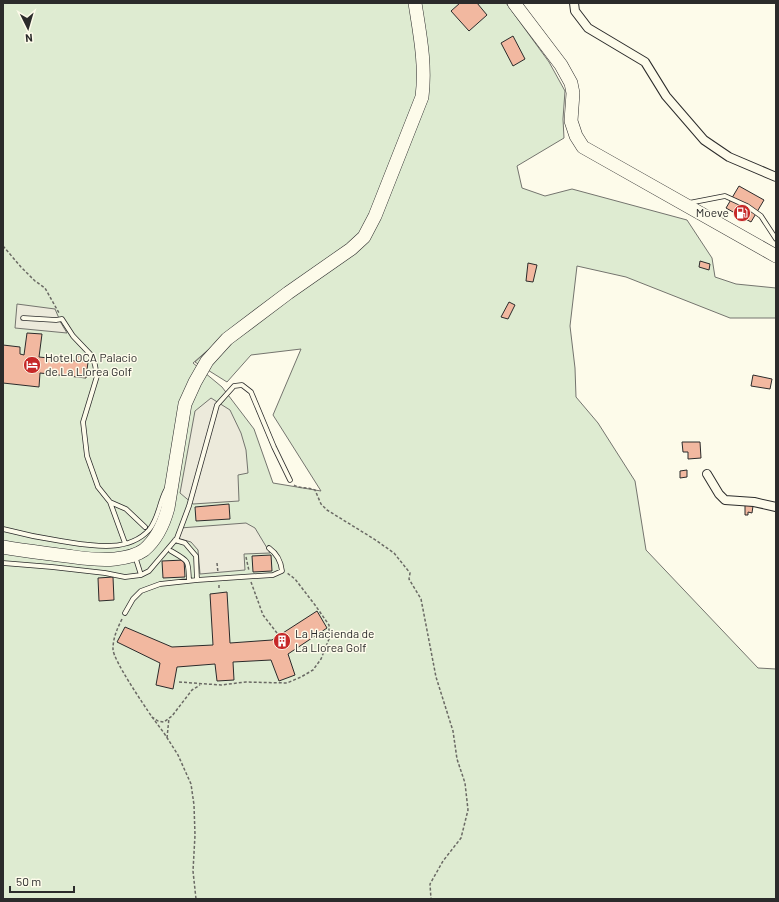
<svg xmlns="http://www.w3.org/2000/svg" width="779" height="902" viewBox="0 0 779 902" font-family="Barlow,sans-serif">
<style>
.green{fill:#deebd1;stroke:#74746e;fill-rule:evenodd}
.parking{fill:#eceadb;stroke:#74746e}
.building{fill:#f2b8a0;stroke:#2b2b2b}
.lines{fill:none;stroke-linecap:round;stroke-linejoin:round}
.service-casing{stroke:#2b2b2b;stroke-width:5.5}
.minor-casing{stroke:#2b2b2b;stroke-width:10}
.trunk-casing{stroke:#2b2b2b;stroke-width:14}
.path{stroke:#6a6964;stroke-width:1.5;stroke-dasharray:3 2;stroke-linecap:butt}
.service{stroke:#fdfbea;stroke-width:4}
.minor{stroke:#fdfbea;stroke-width:8}
.trunk{stroke:#fdfbea;stroke-width:13}
.labels{text-anchor:middle;stroke-width:3;stroke-linejoin:round;paint-order:stroke}
.poi-label{font-size:12px;fill:#2b2b2b;stroke:#fdfbea;text-anchor:start}
</style>
<rect width="100%" height="100%" fill="#fdfbea"/>
<path class="green" d="M3 3H506L549 62 565 91 563 119 564 138 517 166 522 188 545 196 572 189 687 220 712 258 715 277 736 284 776 288V318H730L626 277 577 266 570 326 575 368 576 397 598 423 635 481 646 550 758 668 776 669V899H3ZM216 343 195 362 227 382 251 355 301 349 273 415 321 491 273 483 254 429 222 387 193 363Z"/>
<path class="parking" d="M17 304 55 309 61 323 67 333 15 328Z
M211 398 230 410 241 433 246 450 248 473 238 475 239 501 193 504 180 493 195 411Z
M246 523 255 528 270 553 244 554 245 570 200 574 198 550 191 542 177 538 180 528Z"/>
<path class="building" d="M460 3H477L487 15 469 31 451 11Z
M513 36 525 59 513 66 501 43Z
M739 186 764 200 751 222 726 208Z
M700 261 710 264 709 270 699 267Z
M528 263 537 265 533 282 526 281Z
M509 302 515 305 508 319 501 317Z
M27 333 42 334 39 357 76 361 77 356H81V361L88 362 86 378 40 373 39 387 3 383V345L20 347V354L24 355Z
M753 375 772 379 770 389 751 386Z
M682 442H700L701 458 688 459V452H683Z
M687 470V477L680 478V471Z
M229 504 230 519 196 521 195 507Z
M745 505 753 506 752 513 748 512V515H745Z
M271 555 272 571 253 572 252 556Z
M184 560 185 577 163 578 162 561Z
M113 577 114 600 99 601 98 578Z
M227 592 230 643 272 640 317 611 327 628 288 654 295 675 279 681 271 660 233 662 234 680 217 681 215 664 177 667 173 689 156 685 160 663 117 642 125 627 172 647 213 645 210 594Z"/>
<g class="lines">
<defs>
<path id="service" d="M689 203 725 196 747 206 761 216 776 239
M23 318 56 320 62 319 73 336 92 356 95 365 97 376 83 422 87 456 98 487 110 502 125 543
M110 502 126 509 145 527
M3 529C22 534 41 538 61 541 88 545 127 554 149 530 159 518 159 503 166 490
M175 540 185 543 196 556 197 580
M171 551C190 562 188 560 189 581
M135 556 141 575
M3 563 52 567 105 573 125 577 141 575 149 571 177 538 189 506 217 405 234 386 242 385 251 392 274 447 290 480
M125 613 133 599 141 591 160 584 197 580 273 575 282 571C281 561 276 553 269 548"/>
<path id="minor" d="M574 3 575 11 588 28 645 62 666 96 704 140 729 157 776 177
M707 474 719 494 725 500 754 502 776 507"/>
<path id="trunk" d="M514 3 561 65 571 83 573 93 571 121 576 136 583 147 776 256
M3 547C24 551 45 553 67 556 82 558 99 561 115 559 124 558 137 555 144 550 157 539 164 523 168 508L185 404 195 382 207 361 227 339 288 293 351 249 364 237 375 216 422 97C426 65 420 35 415 3"/>
</defs>
<use href="#service" class="service-casing"/>
<use href="#minor" class="minor-casing"/>
<use href="#trunk" class="trunk-casing"/>
<path class="path" d="M3 246 21 267 35 281 45 288 59 313
M294 485C300 489 308 487 315 490L321 504 327 510 374 539 394 553 410 573 409 579 421 599 436 677 453 731 457 759 465 783 468 810 461 838 443 861 430 884 431 899
M246 557 249 571
M217 563 218 573
M251 582 263 615 277 633
M219 585V590
M122 619C117 629 113 638 113 649 113 660 144 705 152 717L158 721 164 722 172 716 192 690 200 685
M179 682 221 685 246 682 287 683 301 677 313 670 321 659 329 639V625L315 605 295 579 287 573
M152 717 164 733 178 755 191 784 194 805 195 835 193 871 196 899
M167 738 169 718"/>
<use href="#service" class="service"/>
<use href="#minor" class="minor"/>
<use href="#trunk" class="trunk"/>
</g>
<defs>
<symbol id="fuel-disc" viewBox="-11 -11 22 22"><circle r="9.5" fill="#c62828" stroke="#fdfbea"/><path d="M-5.5-6h7V0h2V4h1.3V-2.5L3-4.5l.8-.8L6-3V5H2.5V1h-1V6h-7ZM-4.2-4.7v3.2H.2V-4.7Z" fill="#fff"/></symbol>
<symbol id="hotel-disc" viewBox="-11 -11 22 22"><circle r="9.5" fill="#c62828" stroke="#fdfbea"/><path d="M-6-4.5h1.5V1H6V5H4.5V3h-9V5H-6ZM-4 0a1.8 1.8 0 1 1 3.6 0ZM.5 0V-2.5h3Q6-2.5 6 0Z" fill="#fff"/></symbol>
<symbol id="building-disc" viewBox="-11 -11 22 22"><circle r="9.5" fill="#c62828" stroke="#fdfbea"/><path d="M-4-6H4V6H1V3H-1V6H-4ZM-2.5-4.3h1.7v1.8h-1.7ZM.8-4.3h1.7v1.8H.8ZM-2.5-1h1.7V.8h-1.7ZM.8-1h1.7V.8H.8Z" fill="#fff"/></symbol>
</defs>
<g fill-rule="evenodd">
<use href="#fuel-disc" x="732" y="203" width="20" height="20"/>
<use href="#hotel-disc" x="22" y="355" width="20" height="20"/>
<use href="#building-disc" x="272" y="631" width="20" height="20"/>
</g>
<g class="labels">
<g class="poi-label">
<text x="729" y="217" text-anchor="end">Moeve</text>
<text x="45" y="362">Hotel OCA Palacio<tspan x="45" dy="14">de La Llorea Golf</tspan></text>
<text x="295" y="638">La Hacienda de<tspan x="295" dy="14">La Llorea Golf</tspan></text>
</g>
</g>
<rect width="779" height="902" fill="none" stroke="#2b2b2b" stroke-width="8"/>
<g transform="translate(28 28) rotate(175)" stroke="#fdfbea" stroke-width="3" paint-order="stroke">
<path d="M0-3L7 15L0 10L-7 15Z" fill="#2b2b2b"/>
<text y="-6" font-size="11" font-weight="bold" text-anchor="middle" fill="#2b2b2b">N</text>
</g>
<path d="M10 886v6h64v-6" fill="none" stroke="#2b2b2b" stroke-width="2"/>
<text x="16" y="886" font-size="12" fill="#2b2b2b" stroke="#fdfbea" stroke-width="3" paint-order="stroke">50 m</text>
</svg>
